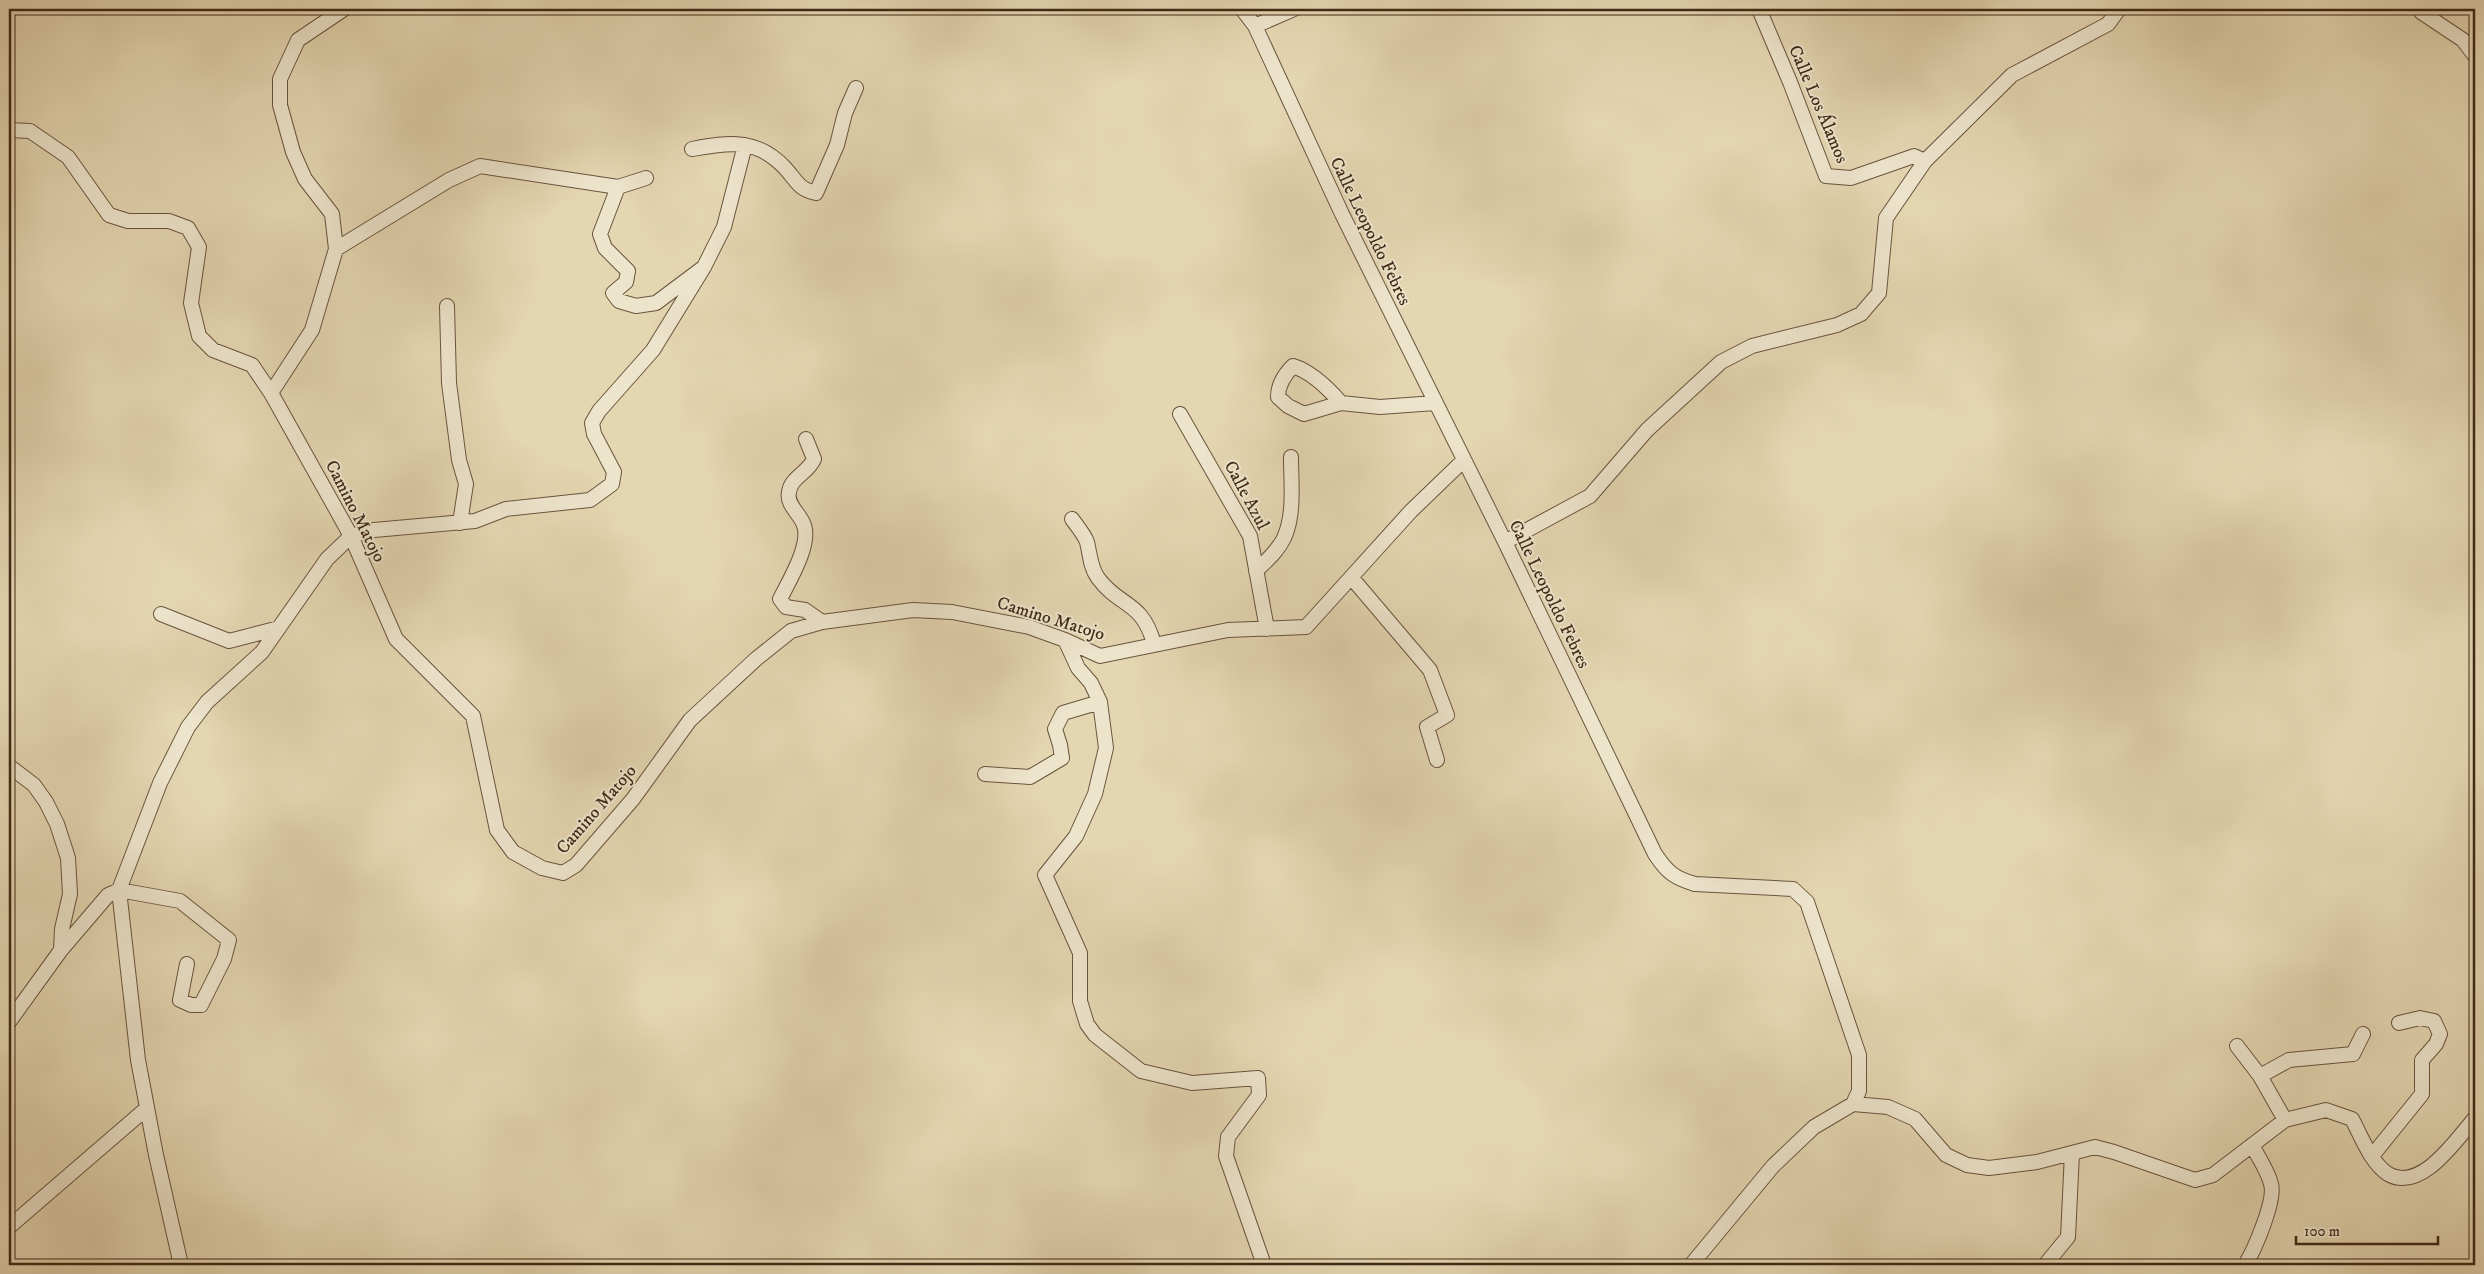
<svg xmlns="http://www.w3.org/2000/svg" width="2484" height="1274" viewBox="0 0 2484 1274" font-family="'IM FELL DW Pica',serif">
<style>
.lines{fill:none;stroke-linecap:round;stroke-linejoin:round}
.minor-casing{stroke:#69543e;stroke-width:16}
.minor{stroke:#ede4cc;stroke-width:14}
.labels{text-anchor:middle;stroke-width:4;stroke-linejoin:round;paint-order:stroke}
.street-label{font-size:18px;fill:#402917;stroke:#ede4cc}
</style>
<rect width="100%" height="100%" fill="#e4d6b1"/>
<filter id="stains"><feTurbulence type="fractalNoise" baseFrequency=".004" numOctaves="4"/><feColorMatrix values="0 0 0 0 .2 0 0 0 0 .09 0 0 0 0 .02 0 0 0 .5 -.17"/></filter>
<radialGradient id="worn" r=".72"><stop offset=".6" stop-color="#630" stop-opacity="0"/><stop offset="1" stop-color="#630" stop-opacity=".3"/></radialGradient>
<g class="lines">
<defs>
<path id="minor" d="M1242 9 1255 26 1342 214 1505 542 1655 854C1667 872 1674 878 1695 884L1793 889 1807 902 1859 1055V1091L1853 1104
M1759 9 1790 82 1826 176 1851 178 1914 156 1925 161
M2420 9 2421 12 2463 40 2475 56
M1255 26 1294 9
M9 130 30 131 68 157 109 215 128 221H169L188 228 199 247 191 303 199 336 213 350 252 365 271 393 351 536 396 639 473 716 497 830 513 852 542 868 563 873 576 865 633 799 690 720 756 659 791 631 822 622 913 610 952 612 1029 627 1065 640 1100 656 1228 630 1306 627 1411 511 1464 460
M692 149C729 142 757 138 785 168 797 181 798 189 816 193L837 145 845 113 856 88
M646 178 618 187 600 234 605 248 628 271 626 282 613 293 619 301 636 306 656 303 704 267 724 227 745 145
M336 249 449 180 480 166 618 187
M447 306 449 383 459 460 466 484 460 523
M271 393 312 330 336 249 332 214 305 179 293 152 280 105V79L298 40 344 9
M1341 403C1328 388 1312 372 1293 366 1284 375 1278 384 1278 397L1288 406 1304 414 1341 403 1380 407 1435 403
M1180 414 1250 536 1267 629
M806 439 814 459C808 473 791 477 789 492 786 504 799 513 803 523 813 542 789 581 780 599L786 607 805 610 822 622
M1072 519C1077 526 1084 534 1087 542 1090 554 1090 567 1098 578 1120 608 1142 600 1154 644
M1505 542 1590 496 1647 430 1721 362 1752 346 1837 325 1861 314 1879 293 1886 218 1925 161 2012 75 2108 24 2119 9
M1256 571C1266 561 1278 551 1284 538 1295 514 1291 483 1291 457
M1351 577 1430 670 1447 715 1427 727 1437 760
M161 614 229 641 279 628
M1065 640 1078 668 1091 683 1100 702 1106 748 1095 794 1076 836 1045 875 1080 953V1001L1087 1024 1095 1035 1141 1071 1192 1083 1258 1078 1259 1095 1228 1137 1226 1156 1264 1265
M9 766 34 785 46 802 57 824 68 858 70 894 62 929 61 950
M985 774 1030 777 1062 758 1060 745 1055 729 1063 713 1100 702
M9 1022 61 950 108 895 119 890 180 901 229 940 224 959 201 1005H191L180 1000 187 964
M2237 1046 2260 1076 2285 1120
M2260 1076 2289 1060 2353 1054 2363 1034
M2372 1156 2422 1094V1060L2436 1044 2440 1034 2434 1021 2420 1018 2399 1023
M9 1227 147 1108
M181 1265 156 1155 138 1060 119 890 160 783 188 727 207 702 262 652 327 559 351 536 374 530 475 521 506 509 590 500 612 484 614 472 594 434 592 423 599 411 653 350 704 267
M1691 1265 1773 1166 1814 1127 1853 1104 1888 1107 1915 1119 1946 1155 1967 1165 1989 1168 2037 1162 2095 1147 2114 1152 2195 1180 2213 1175 2285 1120 2326 1110 2352 1119C2361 1136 2371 1163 2388 1174 2421 1193 2456 1140 2475 1118
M2045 1265 2068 1237 2072 1153
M2245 1265C2254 1251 2276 1200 2271 1184 2268 1171 2258 1157 2252 1145"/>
</defs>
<use href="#minor" class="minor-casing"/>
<use href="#minor" class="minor"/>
</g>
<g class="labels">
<g class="street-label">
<text transform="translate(1819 104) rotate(67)" y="6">Calle Los Álamos</text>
<text transform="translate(1371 231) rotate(64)" y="6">Calle Leopoldo Febres</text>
<text transform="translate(1247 495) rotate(62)" y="6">Calle Azul</text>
<text transform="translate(356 511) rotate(63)" y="6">Camino Matojo</text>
<text transform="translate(1550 594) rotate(64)" y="6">Calle Leopoldo Febres</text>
<text transform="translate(1051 618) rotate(17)" y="6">Camino Matojo</text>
<text transform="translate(596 809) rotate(-49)" y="6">Camino Matojo</text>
</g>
</g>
<rect width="2484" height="1274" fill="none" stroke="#e4d6b1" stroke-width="30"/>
<rect x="10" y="10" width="2464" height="1254" fill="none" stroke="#402917" stroke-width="2.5"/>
<rect x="15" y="15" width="2454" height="1244" fill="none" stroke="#402917"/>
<path d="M2296 1236v8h142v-8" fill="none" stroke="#402917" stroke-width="2.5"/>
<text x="2304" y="1236" font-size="15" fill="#402917" stroke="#ede4cc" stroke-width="4" paint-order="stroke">100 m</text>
<rect width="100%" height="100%" filter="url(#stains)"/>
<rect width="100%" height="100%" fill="url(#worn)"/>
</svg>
